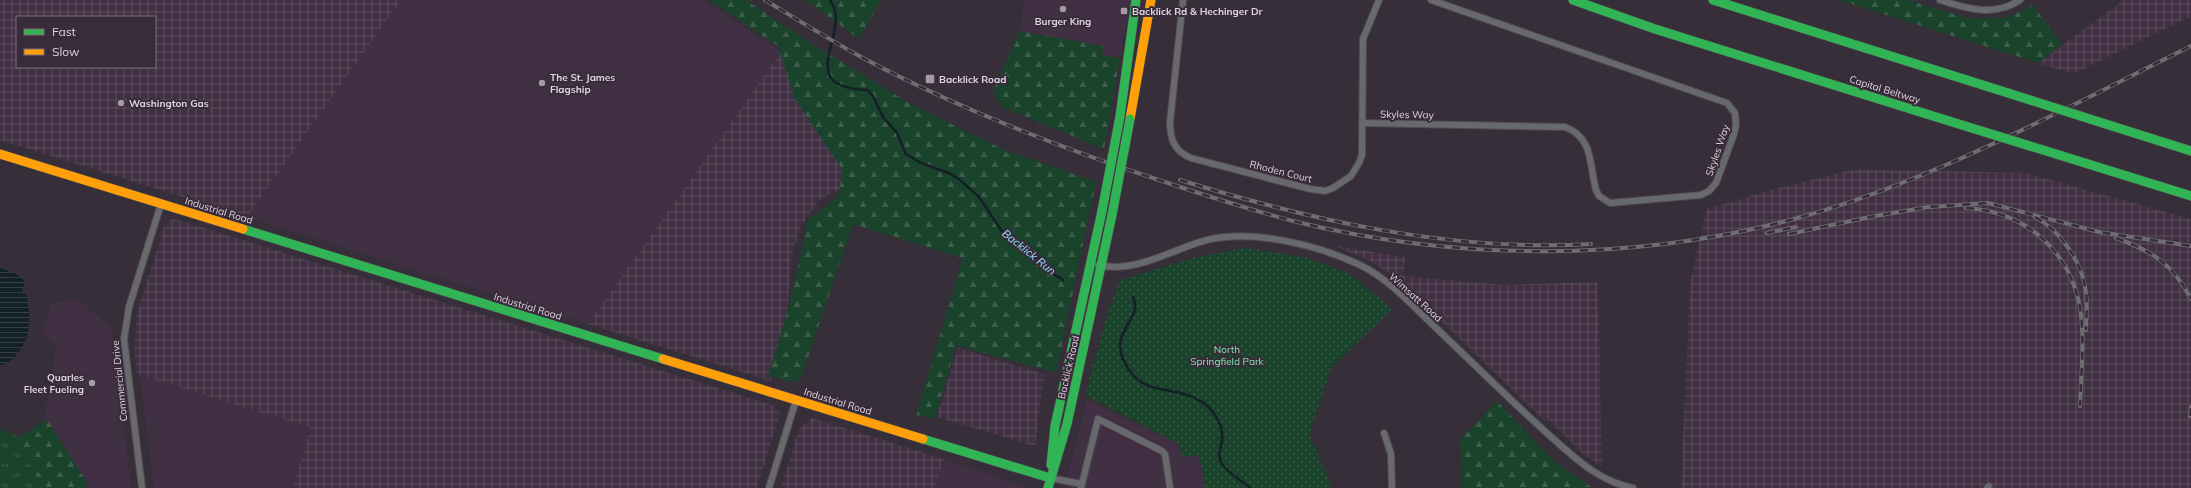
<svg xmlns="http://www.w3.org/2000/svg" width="2191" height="488" viewBox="0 0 2191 488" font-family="Mulish,sans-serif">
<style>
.built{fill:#413043}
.industrial{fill:url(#industrial-grid);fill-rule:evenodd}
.grass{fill:url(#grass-tufts)}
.forest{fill:url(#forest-firs)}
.park{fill:url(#park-dots)}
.water{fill:url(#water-rules)}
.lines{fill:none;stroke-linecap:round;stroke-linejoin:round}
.stream{stroke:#132026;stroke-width:2.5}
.street-casing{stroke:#504a52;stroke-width:8}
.fast-casing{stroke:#504a52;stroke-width:10}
.slow-casing{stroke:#504a52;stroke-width:10}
.street{stroke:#67696c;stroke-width:6}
.fast{stroke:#30b455;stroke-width:9}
.slow{stroke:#ff9f0a;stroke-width:9}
.rail-casing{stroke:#6e6e72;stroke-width:4}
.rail{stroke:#3a2b3b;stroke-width:2.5;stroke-dasharray:8;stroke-linecap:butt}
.fast-bridge-casing{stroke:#504a52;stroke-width:10;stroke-linecap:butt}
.fast-bridge{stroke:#30b455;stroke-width:9}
.poi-dot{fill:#a49ba5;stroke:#3a2b3b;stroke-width:1.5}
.labels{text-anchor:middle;stroke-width:4;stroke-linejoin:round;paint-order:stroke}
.poi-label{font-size:10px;font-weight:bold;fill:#dfd5e0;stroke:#3a2b3b;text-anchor:start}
.street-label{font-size:10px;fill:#dfd5e0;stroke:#3a2b3b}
.park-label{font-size:10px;fill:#7af0a8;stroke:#3a2b3b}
.water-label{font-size:11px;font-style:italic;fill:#8fe2fd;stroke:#3a2b3b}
</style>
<defs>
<pattern id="industrial-grid" width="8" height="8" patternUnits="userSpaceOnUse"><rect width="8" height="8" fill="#413043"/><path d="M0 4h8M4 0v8" fill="none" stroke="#5c4d5e"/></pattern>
<pattern id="grass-tufts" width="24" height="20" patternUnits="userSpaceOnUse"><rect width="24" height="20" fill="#1a432c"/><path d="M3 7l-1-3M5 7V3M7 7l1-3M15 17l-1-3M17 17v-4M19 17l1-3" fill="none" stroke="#3b5d4a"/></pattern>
<pattern id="forest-firs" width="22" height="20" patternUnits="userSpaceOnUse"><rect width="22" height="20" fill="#1a432c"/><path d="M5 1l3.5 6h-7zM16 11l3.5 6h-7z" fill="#3b5d4a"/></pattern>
<pattern id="park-dots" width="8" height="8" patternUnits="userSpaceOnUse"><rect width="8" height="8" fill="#1a432c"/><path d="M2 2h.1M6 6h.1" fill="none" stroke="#3b5d4a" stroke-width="1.8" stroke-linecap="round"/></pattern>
<pattern id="water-rules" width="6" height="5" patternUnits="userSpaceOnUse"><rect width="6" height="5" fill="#132026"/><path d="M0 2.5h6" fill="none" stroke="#354045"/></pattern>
</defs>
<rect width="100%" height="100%" fill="#362e38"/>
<g class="built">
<path d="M401 0H704L781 52 588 324 247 217Z"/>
<path d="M1025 0H1131L1120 58 1102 55 1103 47 1019 31Z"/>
<path d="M78 299 112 329 131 488H76L40 432 51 387 56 346 41 332 52 303Z"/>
<path d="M140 375 311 428 293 488H154Z"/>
<path d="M1087 400 1241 474 1239 488H1064Z"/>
<path d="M944 459 979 470 1028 488H934Z"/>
</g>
<g class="industrial">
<path d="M0 0H401L247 217 0 140ZM17 17H155V67H17Z"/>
<path d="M2124 0H2191V16L2073 74 2038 63Z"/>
<path d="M781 52 851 183 819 200 799 229 791 259 786 330 771 381 588 324Z"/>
<path d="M1855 169 2026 173 2191 219V488H1681L1690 283 1707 209 1771 190Z"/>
<path d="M175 219 772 405 780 413 757 488H293L311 428 137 374 134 350 137 314 164 227 168 221Z"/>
<path d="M1335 246 1405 257 1403 276 1504 285 1598 282 1602 467 1581 452 1545 417V421L1397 278 1369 260Z"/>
<path d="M958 348 1044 374 1035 446 937 417Z"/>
<path d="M812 418 944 459 934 488H781L799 429Z"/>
</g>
<path class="grass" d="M0 429 20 437 41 488H0Z"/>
<g class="forest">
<path d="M709 0H746L814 45 909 103 1005 150 1096 182 1056 373 956 345 935 419 916 415 963 258 853 224 801 378 795 382 768 376 792 296 808 220 839 196 842 169 795 99 778 46Z"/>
<path d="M805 0H881L859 39Z"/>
<path d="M1839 0H1908L1967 18H2005L2033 5 2062 44 2038 63Z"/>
<path d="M1019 31 1103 46 1102 55 1120 58 1104 149 1002 107 993 92Z"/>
<path d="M1497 401 1553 460 1592 488H1462L1460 440Z"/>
<path d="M47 419 85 479 88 488H41L20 437Z"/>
</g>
<path class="park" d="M1245 248 1304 257 1350 274 1392 309 1331 368 1309 434 1332 488H1205L1199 455 1182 457 1179 444 1085 395 1107 315 1120 280 1194 258Z"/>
<path class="water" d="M0 268 16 274 25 281 22 291 28 297C26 303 29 305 29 312 30 328 28 340 18 353 13 359 7 364 0 365Z"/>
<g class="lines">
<g class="stream">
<path d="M830 0C854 32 790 87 867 90L873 96 883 117 897 133 906 154 921 163 951 174 960 180 979 197 1001 230 1035 256 1046 269 1063 280"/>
<path d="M1133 297C1144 318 1110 331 1123 359 1142 401 1171 382 1202 402 1214 410 1224 425 1222 441 1221 448 1217 454 1221 462 1226 473 1242 480 1250 488"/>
</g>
<g class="street-casing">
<g id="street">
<path d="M1183 0 1170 122C1170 139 1174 151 1191 158L1310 189 1325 191 1333 188 1351 176 1359 163 1362 155 1363 39 1379 0"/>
<path d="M1940 0C1967 9 1995 17 2020 0"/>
<path d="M1363 123 1565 127C1594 138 1589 165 1596 190L1599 196 1610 203 1701 195 1709 191 1716 183 1734 134 1736 125 1735 113 1727 103 1431 0"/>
<path d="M1098 265C1136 274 1172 249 1207 240 1253 229 1318 245 1360 265 1389 279 1412 305 1435 327 1473 363 1510 400 1549 435 1575 458 1598 481 1633 488"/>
<path d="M1384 433 1391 454 1392 488"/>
<path d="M1050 478 1082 484"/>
<path d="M142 488 124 339 129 307 161 204"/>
<path d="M769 488 796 400"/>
<path d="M1081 488 1098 419 1162 451 1165 454 1170 488"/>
<path d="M1987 488 1989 486"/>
</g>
</g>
<g class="fast-casing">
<g id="fast">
<path d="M1573 0 1655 29 1949 121"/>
<path d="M1713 0 2008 93"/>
<path d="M1120 116 1136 0"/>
<path d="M2112 126 2191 151"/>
<path d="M2056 154 2191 196"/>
<path d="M243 229 663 359"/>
<path d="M923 439 1050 478"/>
<path d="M1051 465 1055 426 1102 211"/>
<path d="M1048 488 1067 424 1112 215"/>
</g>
</g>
<g class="slow-casing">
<g id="slow">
<path d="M1130 119 1151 0"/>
<path d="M0 154 243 229"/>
<path d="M663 359 923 439"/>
</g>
</g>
<use href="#street" class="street"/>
<use href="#fast" class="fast"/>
<use href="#slow" class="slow"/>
<g class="rail-casing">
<g id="rail">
<path d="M765 0C798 20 830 40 863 58 957 108 1058 147 1159 180 1204 195 1250 210 1297 222 1458 261 1634 262 1794 219 1934 181 2062 110 2191 46"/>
<path d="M1180 180C1313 221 1451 252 1591 244"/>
<path d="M1966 208C2024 211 2070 250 2080 308 2085 339 2081 374 2080 406"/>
<path d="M2035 217C2061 231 2083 263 2086 293 2088 305 2086 318 2086 330"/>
<path d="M1767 233 1796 227"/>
<path d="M1789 234 1875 216 1928 207 1988 203 2099 232 2191 246"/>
<path d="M2116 238C2152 251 2173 264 2191 299"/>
<path d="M2190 416 2191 407"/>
</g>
</g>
<use href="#rail" class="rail"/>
<g class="fast-bridge-casing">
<g id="fast-bridge">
<path d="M2008 93 2112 126"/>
<path d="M1949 121 2056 154"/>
<path d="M1102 211 1120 116"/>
<path d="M1112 215 1130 119"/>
</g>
</g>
<use href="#fast-bridge" class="fast-bridge"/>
</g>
<g class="poi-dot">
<circle cx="1063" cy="9" r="4"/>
<rect x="1120" y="7" width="8" height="8" rx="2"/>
<rect x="925" y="74" width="10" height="10" rx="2"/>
<circle cx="542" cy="83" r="4"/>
<circle cx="121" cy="103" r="4"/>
<circle cx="92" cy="383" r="4"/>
</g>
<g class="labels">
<g class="poi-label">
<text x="1132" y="15">Backlick Rd &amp; Hechinger Dr</text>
<text x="1063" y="25" text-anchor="middle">Burger King</text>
<text x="550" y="81">The St. James<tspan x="550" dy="12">Flagship</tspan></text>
<text x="939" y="83">Backlick Road</text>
<text x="129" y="107">Washington Gas</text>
<text x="84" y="381" text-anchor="end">Quarles<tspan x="84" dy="12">Fleet Fueling</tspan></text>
</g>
<g class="street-label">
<text transform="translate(1885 89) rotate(17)" y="4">Capital Beltway</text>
<text transform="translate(1407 114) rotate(1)" y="4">Skyles Way</text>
<text transform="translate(1717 150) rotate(-71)" y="4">Skyles Way</text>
<text transform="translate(1281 171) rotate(14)" y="4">Rhoden Court</text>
<text transform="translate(219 210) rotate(17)" y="4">Industrial Road</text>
<text transform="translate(1416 297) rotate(42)" y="4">Wimsatt Road</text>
<text transform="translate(528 306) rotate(17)" y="4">Industrial Road</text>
<text transform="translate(1068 367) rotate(-77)" y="4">Backlick Road</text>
<text transform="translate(119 381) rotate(-96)" y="4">Commercial Drive</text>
<text transform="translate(838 401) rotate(17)" y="4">Industrial Road</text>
</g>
<g class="park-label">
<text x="1227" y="353">North<tspan x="1227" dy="12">Springfield Park</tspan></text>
</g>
<g class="water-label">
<text transform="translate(1029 252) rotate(39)" y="4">Backlick Run</text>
</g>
</g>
<rect x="16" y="16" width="140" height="52" fill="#3a2b3b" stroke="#7c6f7d"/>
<rect x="24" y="29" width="20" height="6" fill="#30b455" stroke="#7c6f7d"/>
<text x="52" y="36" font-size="12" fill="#dfd5e0">Fast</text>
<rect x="24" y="49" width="20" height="6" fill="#ff9f0a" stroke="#7c6f7d"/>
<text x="52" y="56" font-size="12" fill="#dfd5e0">Slow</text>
</svg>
